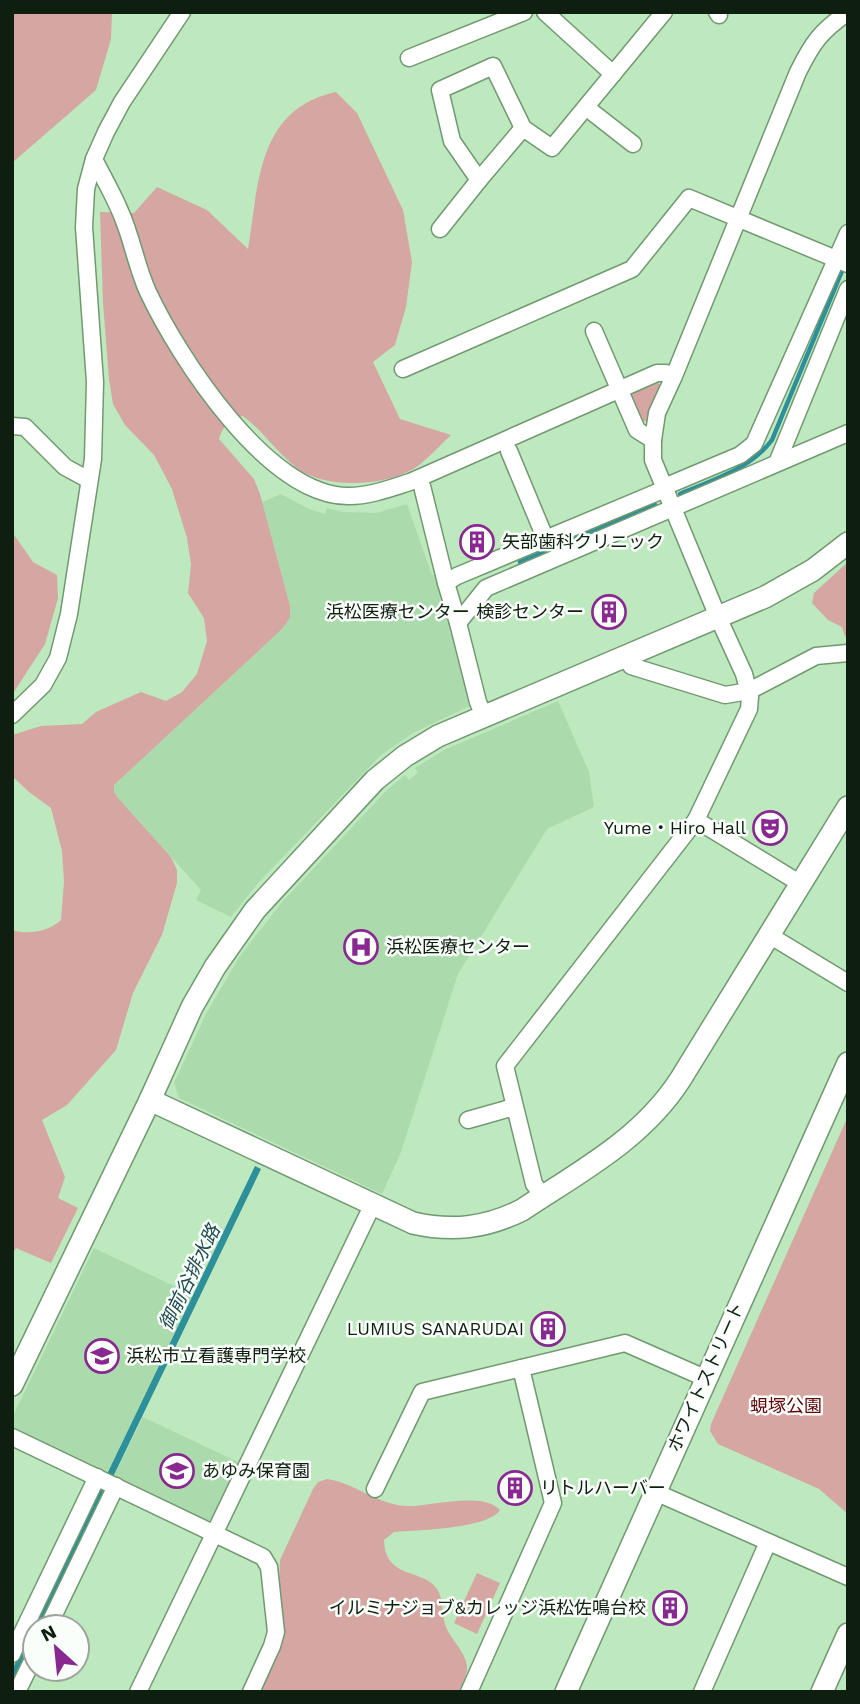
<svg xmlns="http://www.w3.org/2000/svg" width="860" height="1704" viewBox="0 0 860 1704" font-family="'Work Sans','Noto Sans JP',sans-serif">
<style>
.built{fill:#abdbac}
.green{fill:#d5a6a2}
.water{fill:#2c8f9a}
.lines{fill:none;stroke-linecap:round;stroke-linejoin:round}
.stream{stroke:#2c8f9a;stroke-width:4.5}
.street-casing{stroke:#719971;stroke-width:19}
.secondary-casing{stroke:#719971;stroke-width:24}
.street{stroke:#fff;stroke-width:16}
.secondary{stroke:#fff;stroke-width:21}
.labels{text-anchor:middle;stroke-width:5;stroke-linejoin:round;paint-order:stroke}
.poi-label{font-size:18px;fill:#0e1e0f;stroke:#fafefa;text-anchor:start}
.street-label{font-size:18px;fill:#0e1e0f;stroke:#fafefa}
.park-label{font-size:18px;fill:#5e040b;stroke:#fafefa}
.water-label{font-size:19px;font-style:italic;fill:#204b4f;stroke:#fafefa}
</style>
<rect width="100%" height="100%" fill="#bee9be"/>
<g class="built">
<path d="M281 494 309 509 325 514 327 508 343 512 376 513 407 504 432 575H435L470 706 413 733 380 756 259 882 231 917 196 900 201 890 118 798 114 792V785L282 629 290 618V606L262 502Z"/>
<path d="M558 701 589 772 594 807 547 829 458 974 401 1152 382 1194 179 1098 174 1083 206 1014 240 956 282 902 386 791 405 775 409 780 418 773 415 768 444 750Z"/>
<path d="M94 1248 193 1295 106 1475 12 1431V1418Z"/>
<path d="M143 1417 240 1463 213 1519 205 1522 113 1478Z"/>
</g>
<g class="green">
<path d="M12 12H112L111 39 96 90 12 163Z"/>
<path d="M336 92 357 113 403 210 412 262 406 307 395 345 373 362 400 419 451 435C439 446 428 459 415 468 386 486 326 490 297 468 277 453 263 431 243 416 230 419 222 427 219 439L254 479 260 494 290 606V618L282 629 114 785V792L118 798 171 857 177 870V883L162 935 133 993 116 1050 67 1105 42 1120 65 1177 58 1198 78 1208 51 1263 16 1248 12 1255V930C29 935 48 932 61 920L64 881 62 851 51 808 29 792 12 776V735L41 726 82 724 96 712 141 692 166 701 182 692 197 674 207 641 204 618 188 593 191 565 187 538 172 489 154 455 125 425 113 404 109 379 103 303 100 212 134 213 157 187 207 210 248 249C259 184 257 109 336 92Z"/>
<path d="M657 382 662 387 650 421H642L630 394Z"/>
<path d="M12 532 33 562 57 575 58 598 45 644 12 695Z"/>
<path d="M848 562V638L845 636 842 627 828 620 812 603 814 593Z"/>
<path d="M848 1116V1514L819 1489 718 1444 710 1431 711 1424Z"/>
<path d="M327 1479C356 1483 378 1506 409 1506 432 1506 483 1491 500 1510 488 1529 417 1530 394 1532L384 1540C385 1580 423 1568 437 1589 444 1599 441 1615 446 1627 451 1640 465 1651 467 1666 468 1675 462 1684 459 1692H260L280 1650 284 1633 279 1583 280 1560 313 1489 318 1482Z"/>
<path d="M477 1573 500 1583 477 1634 454 1623Z"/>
</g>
<g class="water">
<path d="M255 1166 261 1169 113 1477 107 1474Z"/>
<path d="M99 1489 106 1492 41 1627H35V1639L12 1686V1670Z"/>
</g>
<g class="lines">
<g class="stream">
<path d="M680 494C713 480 750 469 772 440L842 271"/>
<path d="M520 562 655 505"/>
</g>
<g class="street-casing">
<g id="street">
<path d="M545 12 613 74"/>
<path d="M717 12 719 15"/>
<path d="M409 58 524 12"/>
<path d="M587 108 633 144"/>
<path d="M94 159C103 177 113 194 120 211 132 237 136 266 148 292 178 356 268 497 349 496 370 496 391 488 410 482L657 373H666L674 376 798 72C813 42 820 32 848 12"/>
<path d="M479 180 523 128"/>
<path d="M440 229 479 180 452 141 440 90 493 66 523 128 552 148 664 12"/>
<path d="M403 369 632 269 689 198 848 264"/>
<path d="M12 426 25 427 65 467 89 480"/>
<path d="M653 440 657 413 674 376"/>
<path d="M509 451 546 540"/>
<path d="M777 463 848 289"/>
<path d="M422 486 446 583"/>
<path d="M664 487 740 455 754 444 848 233"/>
<path d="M458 623 446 583 457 576 665 489"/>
<path d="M626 656 631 666 725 695 749 691 816 656 848 653"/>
<path d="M12 715 43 685 58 658 69 614 93 459 95 382 84 227 86 189 94 159 106 132 122 102 182 12"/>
<path d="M484 716 478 702 458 623 486 588 848 433"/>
<path d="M696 820 801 884"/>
<path d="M769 935 848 983"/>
<path d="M468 1120 514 1107"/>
<path d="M543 1196 534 1184 505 1066 696 820 749 709 750 697 744 674 718 617 653 460V440L637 430 594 331"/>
<path d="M12 1437 263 1557 269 1567 276 1632 272 1646 251 1692"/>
<path d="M375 1489 422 1392 625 1343 705 1378"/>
<path d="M655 1492 848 1577"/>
<path d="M48 1627 116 1486"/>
<path d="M12 1654 97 1477"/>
<path d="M17 1692 35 1655"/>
<path d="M138 1692 372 1206"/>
<path d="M469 1692 553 1503 521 1368"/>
<path d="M702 1692 768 1542"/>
</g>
</g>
<g class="secondary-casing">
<g id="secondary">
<path d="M150 1100 413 1223C452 1232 486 1228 522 1210 579 1172 641 1140 680 1080L848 807"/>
<path d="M12 1385 150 1100 192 1007 215 967 255 910 375 780 405 756 438 736 765 597 813 570 848 543"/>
<path d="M566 1692 848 1063"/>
<path d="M822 1692 848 1634"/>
</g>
</g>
<use href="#street" class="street"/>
<use href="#secondary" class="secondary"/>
</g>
<defs>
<g id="building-ring" transform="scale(1.75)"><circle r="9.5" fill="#fafefa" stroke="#892890" stroke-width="1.5"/><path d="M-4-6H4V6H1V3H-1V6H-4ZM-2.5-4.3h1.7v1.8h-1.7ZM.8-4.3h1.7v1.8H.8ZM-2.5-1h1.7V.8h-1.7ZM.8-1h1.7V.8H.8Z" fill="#892890"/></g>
<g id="theatre-ring" transform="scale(1.75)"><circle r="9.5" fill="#fafefa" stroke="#892890" stroke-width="1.5"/><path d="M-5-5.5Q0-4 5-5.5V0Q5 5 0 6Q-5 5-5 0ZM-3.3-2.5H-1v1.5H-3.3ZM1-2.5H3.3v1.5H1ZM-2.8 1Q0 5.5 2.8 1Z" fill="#892890"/></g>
<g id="hospital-ring" transform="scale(1.75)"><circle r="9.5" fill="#fafefa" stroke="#892890" stroke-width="1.5"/><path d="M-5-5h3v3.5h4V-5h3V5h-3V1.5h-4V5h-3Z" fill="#892890"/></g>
<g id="university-ring" transform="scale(1.75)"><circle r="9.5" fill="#fafefa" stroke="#892890" stroke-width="1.5"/><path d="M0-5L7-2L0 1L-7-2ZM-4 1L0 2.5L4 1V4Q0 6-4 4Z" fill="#892890"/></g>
<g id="school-ring" transform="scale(1.75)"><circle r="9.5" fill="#fafefa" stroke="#892890" stroke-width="1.5"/><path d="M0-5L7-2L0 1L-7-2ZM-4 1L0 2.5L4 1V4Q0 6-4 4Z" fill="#892890"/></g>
</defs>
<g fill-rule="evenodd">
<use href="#building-ring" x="477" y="542"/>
<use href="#building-ring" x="609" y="612"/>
<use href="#theatre-ring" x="770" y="828"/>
<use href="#hospital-ring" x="361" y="947"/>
<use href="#building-ring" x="548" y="1329"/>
<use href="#university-ring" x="102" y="1356"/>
<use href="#school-ring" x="177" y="1471"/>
<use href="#building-ring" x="515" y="1488"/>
<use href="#building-ring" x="670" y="1608"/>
</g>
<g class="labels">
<g class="poi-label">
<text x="502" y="548">矢部歯科クリニック</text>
<text x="584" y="618" text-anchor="end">浜松医療センター 検診センター</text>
<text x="746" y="834" text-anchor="end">Yume・Hiro Hall</text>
<text x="386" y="953">浜松医療センター</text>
<text x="524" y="1335" text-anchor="end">LUMIUS SANARUDAI</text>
<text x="126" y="1362">浜松市立看護専門学校</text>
<text x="202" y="1477">あゆみ保育園</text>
<text x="540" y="1494">リトルハーバー</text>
<text x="646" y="1614" text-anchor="end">イルミナジョブ&amp;カレッジ浜松佐鳴台校</text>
</g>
<g class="street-label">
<text transform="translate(706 1377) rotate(-66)" y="6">ホワイトストリート</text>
</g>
<g class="park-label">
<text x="786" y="1412">蜆塚公園</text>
</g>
<g class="water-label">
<text transform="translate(189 1277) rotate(-64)" y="7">御前谷排水路</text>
</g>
</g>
<rect width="860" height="1704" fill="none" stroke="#0e1e0f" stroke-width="28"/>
<g transform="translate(56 1648) rotate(333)"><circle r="33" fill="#fafefa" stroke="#9ca49c" stroke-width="2"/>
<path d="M0-5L12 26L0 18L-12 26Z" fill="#892890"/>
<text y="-10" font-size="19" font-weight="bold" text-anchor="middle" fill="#0e1e0f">N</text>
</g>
</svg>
